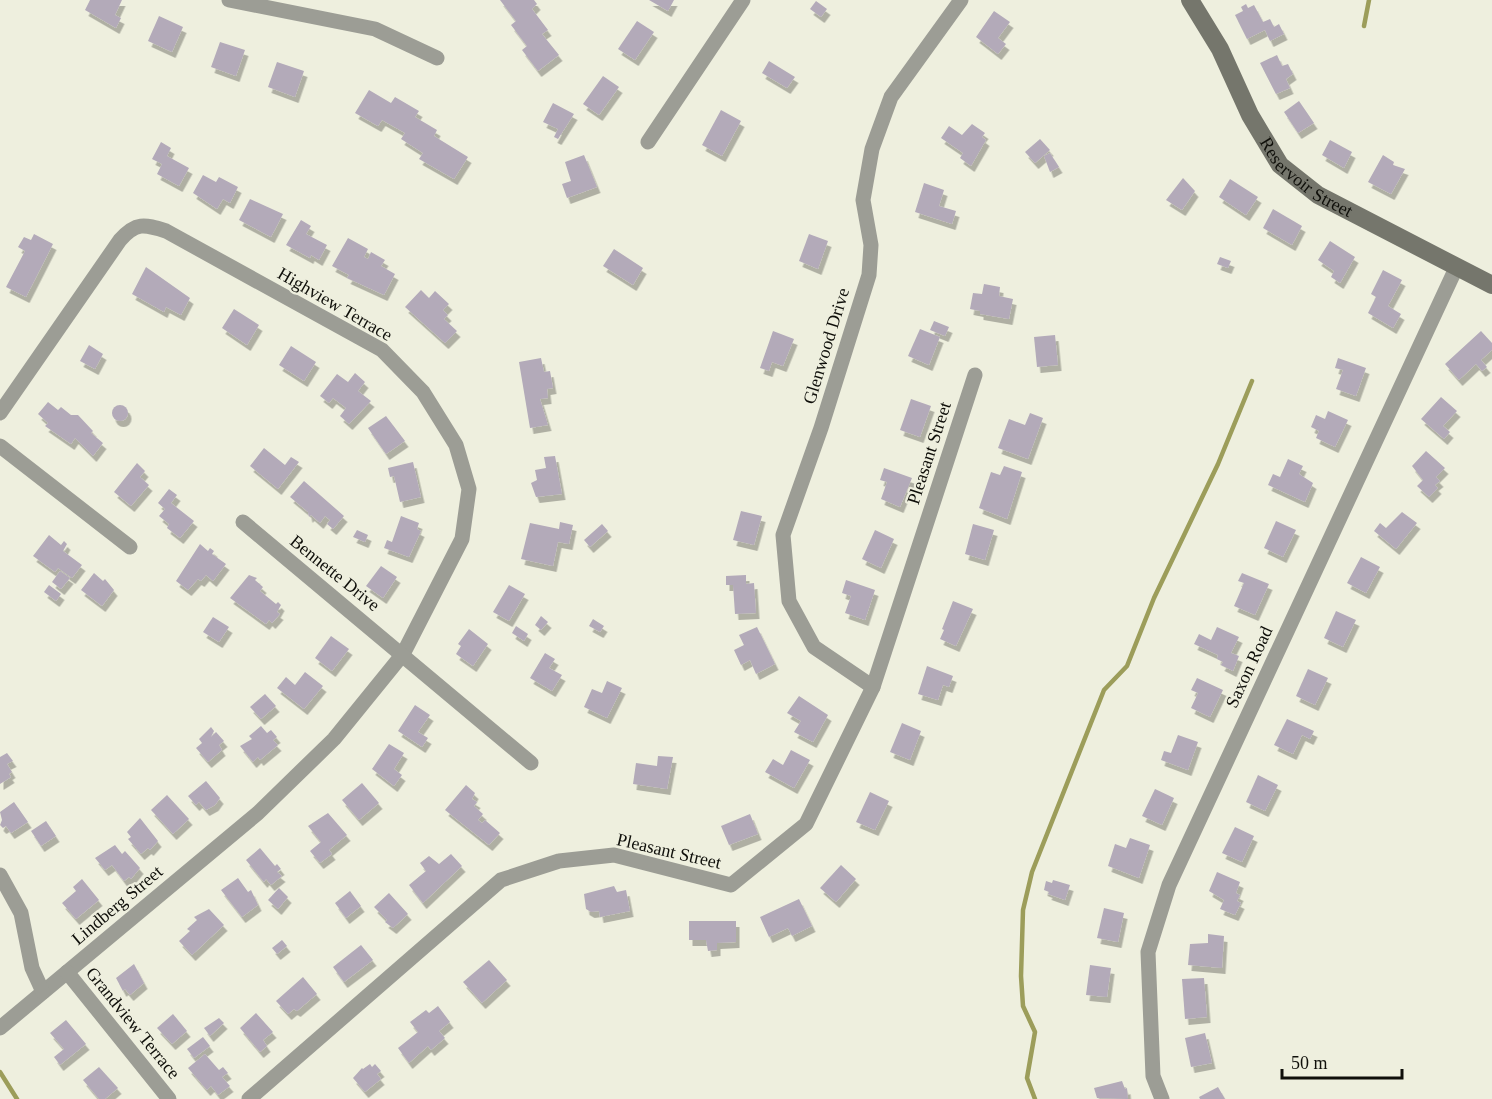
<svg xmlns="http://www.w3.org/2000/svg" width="1492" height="1099" viewBox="0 0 1492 1099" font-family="Georgia,serif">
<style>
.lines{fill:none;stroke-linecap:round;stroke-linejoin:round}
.stream{stroke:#9c9d5a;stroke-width:4.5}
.building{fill:#b3aab9;filter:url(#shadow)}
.street{stroke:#9c9d95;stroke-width:15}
.secondary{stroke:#75766c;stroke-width:18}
.labels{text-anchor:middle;stroke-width:4.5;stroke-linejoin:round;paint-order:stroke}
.street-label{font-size:18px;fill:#0f0f0a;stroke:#eeefde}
</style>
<defs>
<filter id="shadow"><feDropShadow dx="3.5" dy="6" stdDeviation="0" flood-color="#0004"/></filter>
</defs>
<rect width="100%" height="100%" fill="#eeefde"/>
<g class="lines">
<g class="stream">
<path d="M1364 26 1369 0"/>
<path d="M0 1072 17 1099"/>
<path d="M1035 1099 1027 1078 1035 1032 1023 1006 1021 976 1023 910 1032 872 1104 690 1127 666 1154 598 1218 464 1252 381"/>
</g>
</g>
<g class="building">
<path d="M90 0H122L115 15 121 18 116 28 85 10Z"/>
<path d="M500 0H534L537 4 532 9 548 30 542 34 559 55 538 71 522 50 527 46 511 25 516 21Z"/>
<path d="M649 0H674L668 11Z"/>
<path d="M816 1 827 9 821 17 810 9Z"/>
<path d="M1246 4 1248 8 1254 5 1263 22 1270 19 1274 27 1279 24 1284 34 1270 41 1265 30 1247 39 1235 15 1243 11 1241 7Z"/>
<path d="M994 11 1010 22 998 38 1006 44 998 54 976 37Z"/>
<path d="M159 16 183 27 172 52 148 41Z"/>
<path d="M637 21 654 32 635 60 618 49Z"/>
<path d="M220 42 245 50 236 76 211 67Z"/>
<path d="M1277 55 1282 66 1288 64 1293 74 1286 79 1290 88 1276 94 1260 63Z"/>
<path d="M769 61 795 77 787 88 762 73Z"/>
<path d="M277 62 304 71 295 97 268 87Z"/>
<path d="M603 76 619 87 599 115 583 104Z"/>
<path d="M369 90 391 103 395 97 419 111 415 117 437 130 434 136 468 157 454 179 419 159 423 153 401 139 405 133 382 120 378 126 355 113Z"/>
<path d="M1299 101 1314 123 1298 133 1284 112Z"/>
<path d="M553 103 574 114 558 139 554 137 558 129 543 122Z"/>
<path d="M721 110 741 121 722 156 702 145Z"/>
<path d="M972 124 985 133 982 137 986 140 971 166 960 158 963 153 941 138 949 126 962 135Z"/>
<path d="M1040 139 1050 150 1035 163 1025 152Z"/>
<path d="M1330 140 1352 152 1344 168 1322 155Z"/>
<path d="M161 142 171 148 167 156 189 168 179 186 157 174 162 164 152 159Z"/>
<path d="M1050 153 1059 167 1050 172 1044 156Z"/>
<path d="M584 155 597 187 567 198 562 184 571 181 565 162Z"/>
<path d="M1383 155 1394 162 1393 165 1405 169 1391 194 1368 182Z"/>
<path d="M203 175 216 182 219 177 238 187 230 203 223 199 217 209 193 193Z"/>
<path d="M1183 178 1195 191 1182 210 1166 200Z"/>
<path d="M1230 179 1258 197 1246 215 1219 197Z"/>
<path d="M924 183 944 190 939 206 956 211 952 224 915 212Z"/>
<path d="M250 199 283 214 271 237 239 220Z"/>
<path d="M1273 209 1302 226 1292 245 1263 228Z"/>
<path d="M301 220 311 226 306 234 327 245 319 260 311 255 310 258 286 245Z"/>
<path d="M34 234 53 244 26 297 6 287 25 251 18 247 24 237 31 240Z"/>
<path d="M809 234 828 241 818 269 799 261Z"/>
<path d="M348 238 368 249 364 257 368 259 371 252 385 260 381 266 395 274 384 295 347 278 349 275 332 266Z"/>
<path d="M1330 241 1355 257 1340 283 1331 277 1334 271 1318 260Z"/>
<path d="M614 249 643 268 633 285 603 266Z"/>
<path d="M1220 257 1231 261 1228 268 1217 264Z"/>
<path d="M146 267 190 298 181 315 166 307 164 312 132 294Z"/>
<path d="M1383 270 1402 280 1388 306 1401 314 1393 328 1368 313 1376 297 1371 294Z"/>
<path d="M984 284 1000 287 999 296 1013 299 1009 319 980 314V311L970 309 973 293 982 294Z"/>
<path d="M421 290 429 298 435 291 449 304 443 310 448 315 444 319 457 331 445 343 405 307Z"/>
<path d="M234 309 259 325 247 345 222 328Z"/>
<path d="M934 321 949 327 945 336 930 330Z"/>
<path d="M920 329 940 337 929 365 908 356Z"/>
<path d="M773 331 794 339 783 366 772 362 769 371 760 368Z"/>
<path d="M1481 331 1492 343V350L1481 360 1487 367 1482 371 1476 364 1459 380 1445 364Z"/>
<path d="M1055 335 1058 365 1037 367 1034 337Z"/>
<path d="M89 345 103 354 95 369 80 361Z"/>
<path d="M291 346 316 362 304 381 279 365Z"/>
<path d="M541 358 544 372 550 371 553 388 547 389 548 398 540 399 548 425 530 428 519 362Z"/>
<path d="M1338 358 1366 368 1356 396 1336 389 1343 370 1335 368Z"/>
<path d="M355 373 365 382 358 391 371 401 349 424 340 416 346 408 333 398 329 403 320 396 337 374 348 382Z"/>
<path d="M1441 397 1457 411 1443 426 1450 432 1444 439 1421 419Z"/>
<path d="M911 399 931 406 920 437 900 430Z"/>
<path d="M48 402 58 410 61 407 71 415H78L93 431 91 433 103 443 93 456 75 438 71 444 45 426 48 423 38 414Z"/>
<circle cx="120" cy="413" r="8"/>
<path d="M1328 411 1348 420 1335 447 1316 438 1319 431 1311 427 1316 415 1325 419Z"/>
<path d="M1030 413 1043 418 1028 459 998 448 1009 419 1025 425Z"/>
<path d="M386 416 405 441 386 454 368 428Z"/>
<path d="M264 448 285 465 291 457 299 462 278 489 250 466Z"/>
<path d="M1426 451 1445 468 1436 477 1440 481 1435 485 1438 488 1429 497 1417 486 1423 480 1412 466Z"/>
<path d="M555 456 562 494 536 497 531 483 537 480 535 470 546 468 544 457Z"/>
<path d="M1288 459 1303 466 1299 474 1313 483 1305 502 1268 485 1273 474 1280 477Z"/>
<path d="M413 462 421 497 400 502 394 476 390 477 388 468Z"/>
<path d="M137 463 145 471 140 477 149 485 131 506 114 492Z"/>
<path d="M1004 466 1022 472 1007 519 979 508 991 472 1000 475Z"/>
<path d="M884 468 912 478 900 507 881 499 887 482 880 480Z"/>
<path d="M304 481 344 516 333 529 327 524 330 520 325 516 320 523 311 515 309 517 308 512 290 497Z"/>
<path d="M169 489 177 495 171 503 194 521 180 538 167 528 169 524 159 516 165 509 158 503Z"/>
<path d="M741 511 762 516 754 545 733 540Z"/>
<path d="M1402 512 1417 523 1396 549 1374 531 1380 523 1386 528Z"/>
<path d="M401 516 419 523 417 529 421 531 409 557 384 548 387 540 392 542Z"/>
<path d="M1276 521 1296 530 1283 557 1264 548Z"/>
<path d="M560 522 573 525 569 544 558 542 553 566 521 559 530 523 559 529Z"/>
<path d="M602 524 608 531 590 547 584 540Z"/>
<path d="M973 524 994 530 985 560 965 554Z"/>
<path d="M357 530 368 535 365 542 353 537Z"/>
<path d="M875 530 894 539 881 568 862 559Z"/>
<path d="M49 535 61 545 64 541 67 544 63 551 82 565 72 578 58 568 55 572 33 556Z"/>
<path d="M200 544 208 551 210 548 214 551 212 554 226 564 213 581 206 575 201 581 198 579 188 590 176 581Z"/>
<path d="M1361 557 1380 567 1366 593 1347 583Z"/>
<path d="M381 566 397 577 383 598 366 586Z"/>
<path d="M60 571 70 578 61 589 52 582Z"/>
<path d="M94 573 103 581 105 579 114 590 102 606 81 590Z"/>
<path d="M1242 573 1269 584 1255 615 1234 606 1244 583 1238 581Z"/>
<path d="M249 575 257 578 255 580 263 587 260 591 276 604 278 602 281 605 277 612 280 614 272 623 269 620 266 624 230 598Z"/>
<path d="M746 575V584L754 583 756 613 735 614 733 585H726V576Z"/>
<path d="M846 580 875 590 865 620 845 613 851 596 842 593Z"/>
<path d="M49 585 61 594 56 601 44 592Z"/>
<path d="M509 585 525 594 509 621 493 612Z"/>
<path d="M953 601 973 609 956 646 940 639 944 630 942 629Z"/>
<path d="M1336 611 1356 620 1343 647 1324 638Z"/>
<path d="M541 616 548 622 541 630 535 625Z"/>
<path d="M213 617 229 627 219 642 203 632Z"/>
<path d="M593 619 604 626 600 632 589 626Z"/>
<path d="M516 626 528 634 524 641 512 633Z"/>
<path d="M757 627 775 664 756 674 750 660 741 665 734 650 744 645 739 635Z"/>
<path d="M1217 627 1239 637 1231 653 1239 656 1233 671 1221 665 1223 662 1217 659 1218 655 1194 644 1199 634 1211 640Z"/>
<path d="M469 629 488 644 473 666 456 654 461 646 458 644Z"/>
<path d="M331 636 349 649 332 671 315 658Z"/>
<path d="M545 653 555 659 549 668 562 675 552 691 530 678Z"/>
<path d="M927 666 953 676 949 687 943 685 938 700 918 694Z"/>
<path d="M1308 669 1328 678 1315 705 1296 696Z"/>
<path d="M305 672 323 686 304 709 277 688 286 677 295 685Z"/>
<path d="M1197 678 1223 690 1210 717 1191 708 1198 693 1191 690Z"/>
<path d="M607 681 622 688 607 718 584 707 592 689 602 693Z"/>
<path d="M265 694 276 706 261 719 250 707Z"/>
<path d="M799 696 828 715 813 742 794 732 801 721 787 713Z"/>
<path d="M415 705 430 715 418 732 428 738 422 747 398 731Z"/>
<path d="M1287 719 1314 731 1310 739 1302 735 1293 754 1274 745Z"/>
<path d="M902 723 921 731 910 760 890 752Z"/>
<path d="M261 726 267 733 271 730 277 737 273 740 278 745 260 760 258 757 253 762 240 746 252 739 249 736Z"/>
<path d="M211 727 214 731 211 737 216 732 224 741 219 745 222 750 208 762 196 748 202 743 199 739Z"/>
<path d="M1178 735 1198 742 1188 770 1161 760 1164 751 1171 753Z"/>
<path d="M389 744 404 753 394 769 402 775 394 786 372 769Z"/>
<path d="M791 750 810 760 794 788 765 772 773 759 783 765Z"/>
<path d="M7 753 13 761 7 764 12 772 9 774 11 777 0 784V757Z"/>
<path d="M658 756 673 757 667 789 633 784 636 763 657 766Z"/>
<path d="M1258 775 1278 785 1265 811 1246 802Z"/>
<path d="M206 781 220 798 215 805 206 810 199 802 196 805 188 796Z"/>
<path d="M362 783 379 803 359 820 342 800Z"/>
<path d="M466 785 475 793 472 799 477 802 474 806 483 814 478 820 482 823 485 820 500 833 489 845 445 810Z"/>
<path d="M1155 789 1174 798 1162 825 1142 816Z"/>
<path d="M870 792 889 801 875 830 856 822Z"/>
<path d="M167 795 189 819 173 834 151 810Z"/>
<path d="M14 802 28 822 11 833 6 826 3 828 0 825 2 820 0 812Z"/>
<path d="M328 813 347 835 329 850 332 854 320 863 310 851 321 842 308 826Z"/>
<path d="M750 814 758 834 729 845 721 826Z"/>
<path d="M140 818 158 841 150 850 148 848 141 854 128 839 131 837 127 832Z"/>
<path d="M46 821 56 836 41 846 31 831Z"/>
<path d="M1235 827 1254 836 1242 862 1222 853Z"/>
<path d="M1130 838 1150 845 1139 878 1108 866 1115 844 1126 848Z"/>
<path d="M115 845 122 854 125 851 140 868 131 879 129 877 124 881 112 865 105 870 95 858Z"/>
<path d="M260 848 275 866 277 864 281 869 277 872 282 876 271 885 266 879 264 882 246 860Z"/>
<path d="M451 854 462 866 423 903 409 885 426 871 420 863 429 856 439 864Z"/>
<path d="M841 865 856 879 836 902 820 888Z"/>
<path d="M1217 872 1240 882 1236 893 1240 895 1237 901 1241 903 1235 915 1220 909 1224 900 1209 891Z"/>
<path d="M238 878 248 892 251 890 258 905 242 917 221 890Z"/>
<path d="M82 879 99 900 76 919 62 903 76 891 73 887Z"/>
<path d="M1053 880 1070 885 1065 900 1048 894 1049 892 1044 890 1046 881 1052 883Z"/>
<path d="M614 886 617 892 626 890 630 911 600 917 599 911 591 912 586 909 584 894Z"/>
<path d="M279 888 288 897 278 909 268 900Z"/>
<path d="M350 891 361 906 346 918 335 903Z"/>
<path d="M389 893 408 914 393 928 385 922 387 920 374 907Z"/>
<path d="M799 899 812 926 792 936 788 928 769 937 760 917Z"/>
<path d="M1104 908 1124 913 1118 942 1097 938Z"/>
<path d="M209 909 224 925 192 955 179 941 190 931 187 929 197 920 194 917Z"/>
<path d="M689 921H736V942L717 943V950L708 951 706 940H689Z"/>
<path d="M1208 934 1224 936 1222 968 1188 965 1190 944 1208 943Z"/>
<path d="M282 940 287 946 277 954 272 948Z"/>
<path d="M361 945 373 960 344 982 333 967Z"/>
<path d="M489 960 507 980 482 1003 463 982Z"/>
<path d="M134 964 144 983 130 995 125 989 123 991 116 978Z"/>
<path d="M1090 965 1111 968 1107 997 1086 995Z"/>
<path d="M303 977 317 994 297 1011 294 1009 288 1014 276 1001Z"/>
<path d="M1204 978 1207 1017 1185 1019 1182 979Z"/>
<path d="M438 1006 450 1022 439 1031 445 1038 431 1050 428 1046 409 1063 398 1048 418 1032 410 1022 426 1010 429 1013Z"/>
<path d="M256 1013 273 1032 263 1040 267 1046 260 1052 240 1028Z"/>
<path d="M173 1014 187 1031 172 1044 157 1028Z"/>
<path d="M219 1018 224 1023 210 1036 204 1028Z"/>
<path d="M66 1020 86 1044 60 1065 54 1057 64 1049 50 1033Z"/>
<path d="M1205 1033 1212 1063 1191 1067 1185 1038Z"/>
<path d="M203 1037 210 1046 194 1058 187 1049Z"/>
<path d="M205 1054 219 1070 223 1067 228 1073 222 1077 230 1086 218 1095 211 1086 207 1090 188 1068Z"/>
<path d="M370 1064 372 1067 375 1064 381 1071 377 1074 381 1079 365 1092 353 1078 362 1068 363 1069Z"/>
<path d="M99 1067 118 1088 105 1099H99L83 1080Z"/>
<path d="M1122 1081 1125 1089 1127 1088 1128 1099 1097 1098 1094 1088Z"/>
<path d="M1218 1087 1225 1099H1200L1199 1097Z"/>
</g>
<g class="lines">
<g class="street">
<path d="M229 0 375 29 437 58"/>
<path d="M648 142 743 0"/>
<path d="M0 413 120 240C136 222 144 224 166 231L382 350 423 392 456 445 469 489 462 539 403 654 334 739 258 813 0 1028"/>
<path d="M0 446 130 547"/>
<path d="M243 522 531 763"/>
<path d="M873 687 814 647 789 601 783 535 821 428 869 275 871 245 863 200 872 149 891 97 961 0"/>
<path d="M0 875 21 913 32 968 43 992"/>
<path d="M67 972 169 1099"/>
<path d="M249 1099 501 880 559 861 614 855 731 885 806 824 873 687 975 375"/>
<path d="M1162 1099 1153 1076 1148 952 1169 885 1457 266"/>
</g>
<path class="secondary" id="s1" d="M1190 0 1220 49 1250 115 1280 165 1318 195 1492 285"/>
</g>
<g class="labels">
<g class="street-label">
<text dy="6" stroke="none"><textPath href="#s1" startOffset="216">Reservoir Street</textPath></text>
<text transform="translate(335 304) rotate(30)" y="6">Highview Terrace</text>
<text transform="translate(826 346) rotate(-73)" y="6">Glenwood Drive</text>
<text transform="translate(929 453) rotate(-72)" y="6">Pleasant Street</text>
<text transform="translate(335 573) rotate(39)" y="6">Bennette Drive</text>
<text transform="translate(1249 667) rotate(-65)" y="6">Saxon Road</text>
<text transform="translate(669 851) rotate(13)" y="6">Pleasant Street</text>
<text transform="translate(117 905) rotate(-40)" y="6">Lindberg Street</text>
<text transform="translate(133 1023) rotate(51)" y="6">Grandview Terrace</text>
</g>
</g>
<path d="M1282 1069v9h120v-9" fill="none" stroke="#0f0f0a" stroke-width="3"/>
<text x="1291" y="1069" font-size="18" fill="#0f0f0a" stroke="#eeefde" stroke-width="4.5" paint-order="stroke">50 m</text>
</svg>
